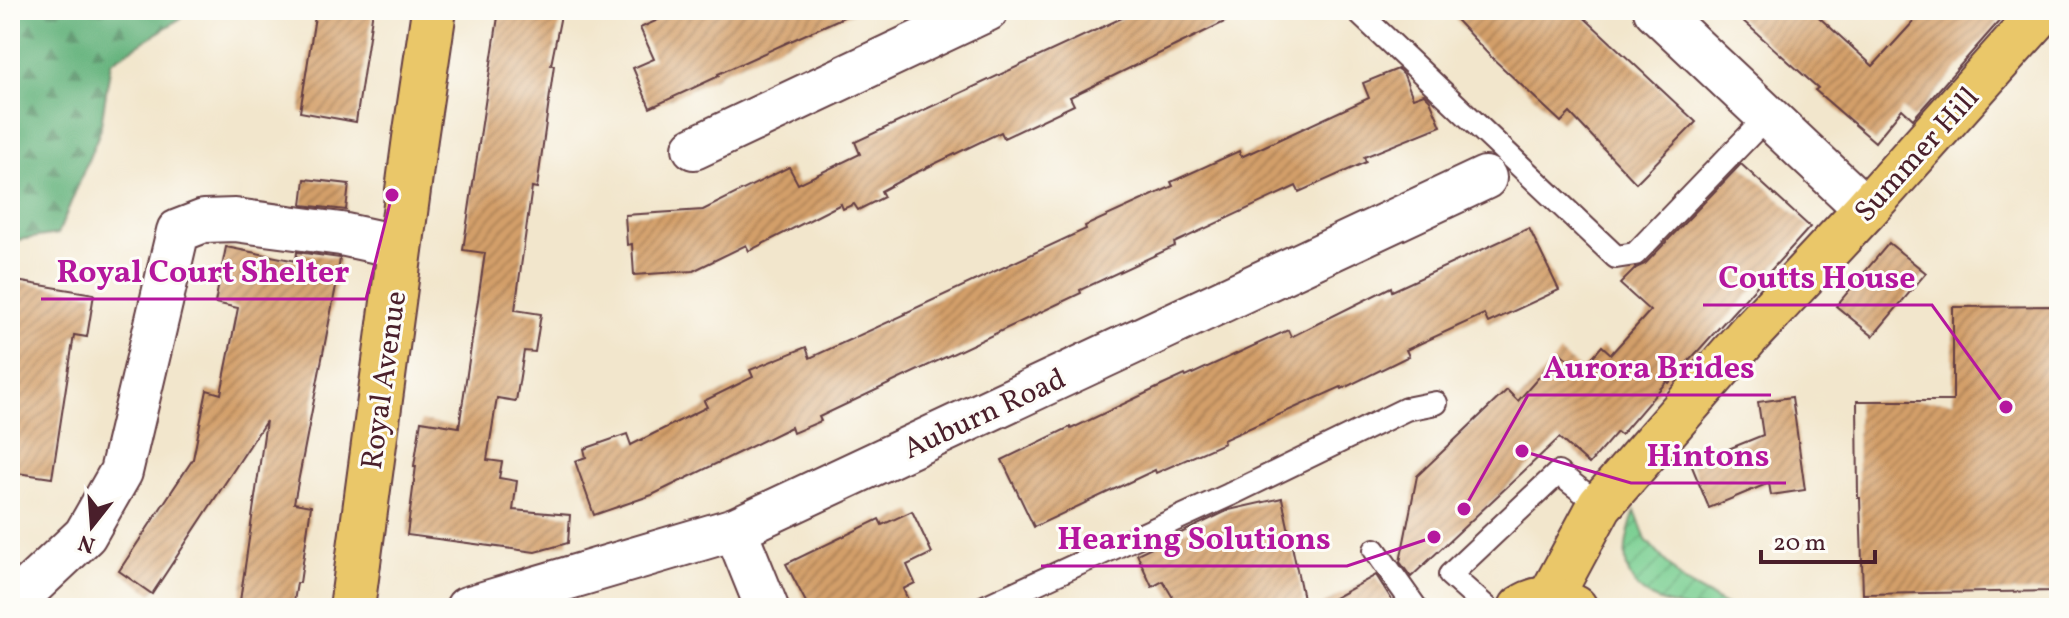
<svg xmlns="http://www.w3.org/2000/svg" width="2069" height="618" viewBox="0 0 2069 618" font-family="Vollkorn,serif">
<style>
.forest{fill:url(#forest-firs);stroke:#566854;stroke-width:2}
.garden{fill:url(#garden-furrows);stroke:#62775e;stroke-width:2}
.building{fill:url(#building-hatch)}
.lines{fill:none;stroke-linecap:round;stroke-linejoin:round}
.service-casing{stroke:#633d43;stroke-width:26}
.minor-casing{stroke:#633d43;stroke-width:46}
.primary-casing{stroke:#633d43;stroke-width:48}
.trunk-casing{stroke:#633d43;stroke-width:48}
.service{stroke:#fff;stroke-width:22}
.minor{stroke:#fff;stroke-width:42}
.primary{stroke:#eac769;stroke-width:44}
.trunk{stroke:#eac769;stroke-width:44}
.labels{text-anchor:middle;stroke-width:6;stroke-linejoin:round;paint-order:stroke}
.street-label{font-size:30px;fill:#4a1f2b;stroke:#fdfcf7}
.leader{fill:none;stroke:#b5179e;stroke-width:3}
.callout-dot{fill:#b5179e;stroke:#fdfcf7;stroke-width:3}
.callout-label{font-size:32px;text-anchor:middle;font-weight:bold;fill:#b5179e;stroke:#fdfcf7;stroke-width:6;stroke-linejoin:round;paint-order:stroke}
</style>
<defs>
<pattern id="forest-firs" width="22" height="20" patternUnits="userSpaceOnUse" patternTransform="scale(2)"><rect width="22" height="20" fill="#63b27c"/><path d="M5 1l3.5 6h-7zM16 11l3.5 6h-7z" fill="#549066"/></pattern>
<pattern id="garden-furrows" width="10" height="10" patternUnits="userSpaceOnUse" patternTransform="scale(2)"><rect width="10" height="10" fill="#7acf92"/><path d="M-1 1l2-2M0 10L10 0M9 11l2-2" fill="none" stroke="#6bb17e"/></pattern>
<pattern id="building-hatch" width="6" height="6" patternUnits="userSpaceOnUse" patternTransform="scale(2)"><rect width="6" height="6" fill="#d39f69"/><path d="M-1 1l2-2M0 6l6-6M5 7l2-2" fill="none" stroke="#ad8157"/></pattern>
</defs>
<rect width="100%" height="100%" fill="#fdfcf7"/>
<filter id="ink" filterUnits="userSpaceOnUse"><feTurbulence type="fractalNoise" baseFrequency=".0125" numOctaves="2"/><feDisplacementMap in="SourceGraphic" scale="16" xChannelSelector="R" yChannelSelector="G"/><feConvolveMatrix kernelMatrix="1 2 1 2 8 2 1 2 1" color-interpolation-filters="sRGB"/></filter>
<filter id="wash" filterUnits="userSpaceOnUse"><feTurbulence type="fractalNoise" baseFrequency=".006" numOctaves="4" result="noise"/><feDisplacementMap in="SourceGraphic" scale="32" xChannelSelector="R" yChannelSelector="G"/><feGaussianBlur stdDeviation="1.8" result="paint"/><feColorMatrix in="noise" values="0 0 0 0 0 0 0 0 0 0 0 0 0 0 0 0 0 1.4 0 .05"/><feComposite in="paint" operator="in"/></filter>
<g filter="url(#wash)">
<rect width="100%" height="100%" fill="#f2e6cc"/>
<path class="forest" d="M10 10H185L181 18 111 62 100 131 58 234 10 241Z"/>
<path class="garden" d="M1635 511 1646 540 1684 582 1731 608C1716 608 1701 609 1686 608 1676 607 1665 603 1655 599 1616 582 1623 544 1635 511Z"/>
<g id="blocks">
<g class="building">
<path d="M316 10H373L356 122 300 112Z"/>
<path d="M499 10H562L551 65H554L537 188 532 187 515 310 541 314 535 352 524 351 516 401 497 398 487 460 502 462 499 478 517 481 513 510 570 515 568 543 535 552 407 535 416 466H414L421 421 459 427 485 253 463 250Z"/>
<path d="M680 10H859L718 74 719 76 650 108 633 68 654 59 640 28Z"/>
<path d="M1139 10H1249L1070 97 1074 105 1004 138 1001 132 909 176 881 191 884 197 858 210 854 204 843 209 841 204 749 251 746 245 693 271 634 275 632 244 627 245 625 215 703 210 789 167 798 184 860 154 855 142Z"/>
<path d="M1447 10H1576L1696 122 1636 183 1570 113 1561 122 1489 55Z"/>
<path d="M1731 10H1811L1873 66 1924 10H2009L1913 119 1902 109 1875 142 1815 90 1818 88Z"/>
<path d="M1398 69 1404 75 1413 98 1424 94 1430 100 1441 126 1364 157 1366 162 1299 192 1296 186 1174 243 1175 246 1080 290 1081 293 819 417 821 421 793 433 791 427 652 495 594 515 575 461 586 457 584 449 627 434 631 445 707 407 704 401 753 377 750 370 806 347 810 358 906 314 905 313 1086 229 1085 226 1173 186 1171 182 1239 151 1241 157 1369 98 1363 83Z"/>
<path d="M1741 164 1810 227 1669 383 1667 381 1621 435 1617 432 1589 464 1559 438 1411 577 1400 562 1417 476 1507 390 1518 401 1560 353 1581 370 1602 346 1611 354 1650 311 1620 284 1636 268 1645 264Z"/>
<path d="M305 179 349 184 346 210 302 205Z"/>
<path d="M1529 228 1559 290 1488 323 1484 314 1406 350 1409 356 1342 389 1341 387 1223 440 1224 443 1156 473 1155 470 1034 527 1002 460 1070 427 1071 429 1159 387 1185 375 1186 377 1288 330 1291 337 1391 287 1392 291Z"/>
<path d="M1889 243 1926 273 1873 336 1836 306Z"/>
<path d="M226 247 296 261 297 252 340 258 337 281 294 503 311 506 300 583H297L293 608H239L266 421 152 594 119 571 193 459 207 390 221 394 238 308 215 303Z"/>
<path d="M10 280 94 294 87 337 74 335 52 478 10 472Z"/>
<path d="M2059 306V591L1863 594 1860 498H1858L1857 401H1953V307Z"/>
<path d="M1792 397 1805 490 1771 495 1769 483 1709 508 1691 464 1763 435 1758 402Z"/>
<path d="M1282 498 1305 608H1179L1163 581 1152 587 1137 554 1229 510Z"/>
<path d="M912 511 932 553 907 565 915 583 903 589 912 608H809L786 564 879 519 882 525Z"/>
<path d="M1376 575 1397 608H1316Z"/>
</g>
</g>
</g>
<g filter="url(#ink)">
<use href="#blocks" fill-opacity="0" stroke="#633d43" stroke-width="2"/>
<g class="lines">
<g class="service-casing">
<g id="service">
<path d="M1356 10 1616 257 1635 254 1768 116"/>
<path d="M1375 550 1416 608"/>
<path d="M982 608 1229 495 1406 409 1436 403"/>
<path d="M1487 608 1450 575 1558 473 1600 505"/>
</g>
</g>
<g class="minor-casing">
<g id="minor">
<path d="M1655 10 1866 209"/>
<path d="M694 148 987 10"/>
<path d="M735 529 767 608"/>
<path d="M31 586 85 535 121 472 178 231 204 221 235 220 341 234 401 247"/>
<path d="M467 608 735 529 1485 178"/>
</g>
</g>
<g class="primary-casing">
<g id="primary">
<path d="M1550 598 1600 505 1750 333 1866 209 2044 10"/>
<path d="M352 608 415 138 434 10"/>
</g>
</g>
<g class="trunk-casing">
<path id="trunk" d="M1521 608C1539 596 1556 597 1575 608"/>
</g>
<use href="#service" class="service"/>
<use href="#minor" class="minor"/>
<use href="#primary" class="primary"/>
<use href="#trunk" class="trunk"/>
</g>
</g>
<g class="labels">
<g class="street-label">
<text transform="translate(1916 154) rotate(-48)" y="10">Summer Hill</text>
<text transform="translate(383 380) rotate(-82)" y="10">Royal Avenue</text>
<text transform="translate(984 413) rotate(-25)" y="10">Auburn Road</text>
</g>
</g>
<path class="leader" d="M392 195L366 299H41M2006 407L1932 305H1703M1464 509L1528 395H1771M1522 451L1631 483H1786M1434 537L1347 566H1041"/>
<g class="callout-dot">
<circle cx="392" cy="195" r="8"/>
<circle cx="2006" cy="407" r="8"/>
<circle cx="1464" cy="509" r="8"/>
<circle cx="1522" cy="451" r="8"/>
<circle cx="1434" cy="537" r="8"/>
</g>
<g class="callout-label">
<text x="203" y="282">Royal Court Shelter</text>
<text x="1817" y="288">Coutts House</text>
<text x="1649" y="378">Aurora Brides</text>
<text x="1708" y="466">Hintons</text>
<text x="1194" y="549">Hearing Solutions</text>
</g>
<rect width="2069" height="618" fill="none" stroke="#fdfcf7" stroke-width="40"/>
<g transform="translate(92 526) rotate(197)" stroke="#fdfcf7" stroke-width="6" paint-order="stroke">
<path d="M0-6L14 30L0 20L-14 30Z" fill="#4a1f2b"/>
<text y="-12" font-size="22" font-weight="bold" text-anchor="middle" fill="#4a1f2b">N</text>
</g>
<path d="M1761 550v12h114v-12" fill="none" stroke="#4a1f2b" stroke-width="4"/>
<text x="1773" y="550" font-size="24" fill="#4a1f2b" stroke="#fdfcf7" stroke-width="6" paint-order="stroke">20 m</text>
</svg>
